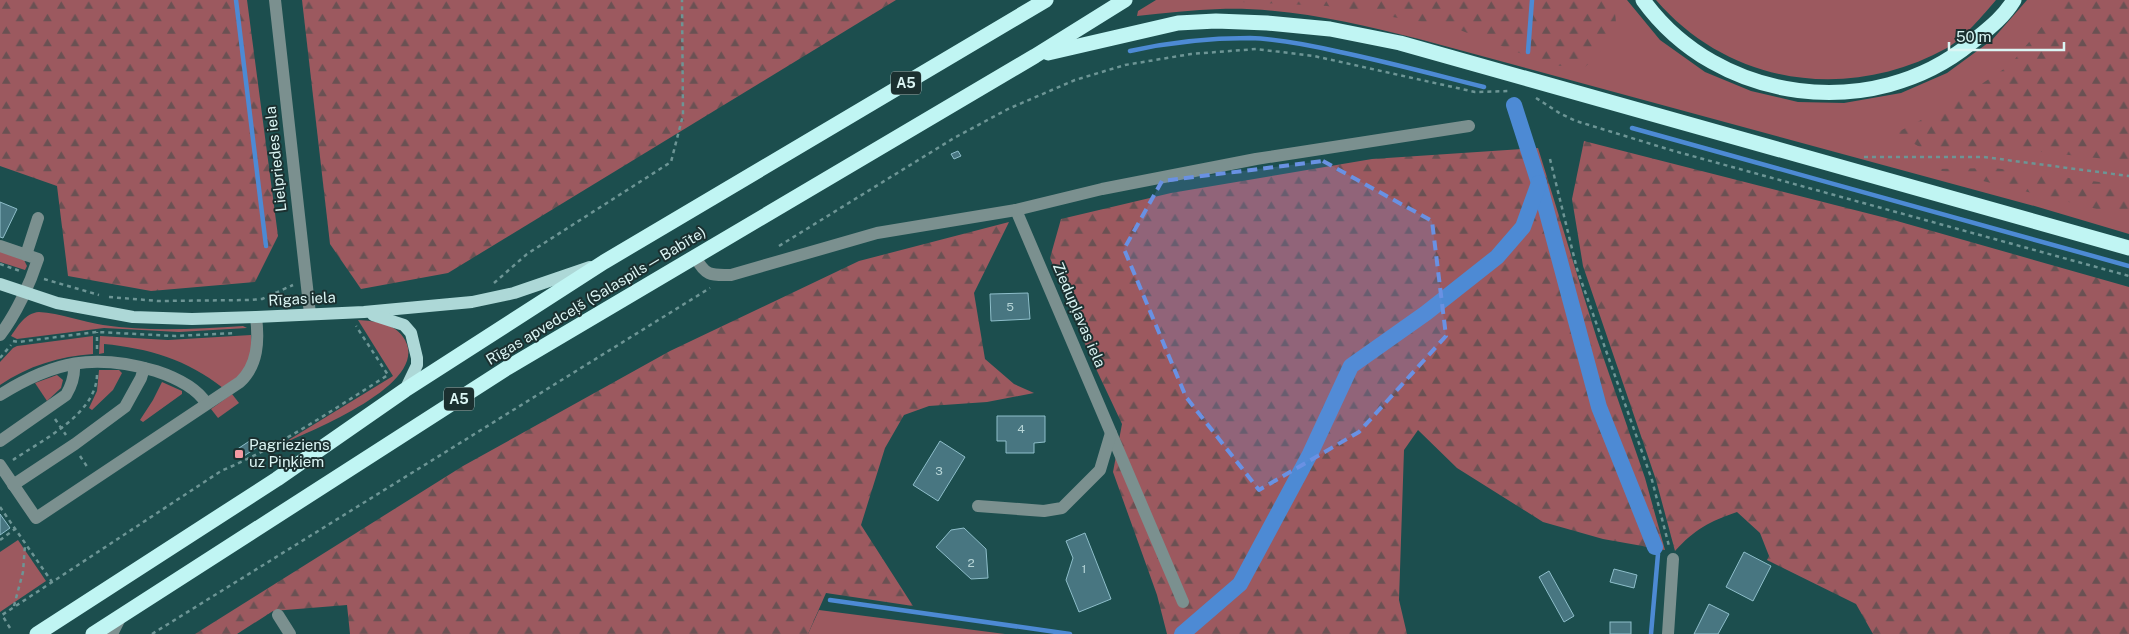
<svg xmlns="http://www.w3.org/2000/svg" width="2129" height="634" viewBox="0 0 2129 634" font-family="'Public Sans',sans-serif">
<style>
.green{fill:#9c595f}
.forest{fill:url(#forest-firs)}
.lines{fill:none;stroke-linecap:round;stroke-linejoin:round}
.stream{stroke:#4d8ad4;stroke-width:4.5}
.canal{stroke:#4d8ad4;stroke-width:16}
.building{fill:#487681;stroke:#8ebeca}
.path{stroke:#6d9595;stroke-width:2.5;stroke-dasharray:4 4;stroke-linecap:butt}
.minor{stroke:#7b908f;stroke-width:12}
.major{stroke:#add8d7;stroke-width:12}
.highway{stroke:#c0f5f3;stroke-width:15}
.marked{fill:#6991e3;fill-opacity:0.2;stroke:#6991e3;stroke-width:4;stroke-dasharray:10 6;stroke-linejoin:round}
.poi-dot{fill:#f49aa2;stroke:#1b3030;stroke-width:2}
.labels{text-anchor:middle;stroke-width:4;stroke-linejoin:round;paint-order:stroke}
.number-label{font-size:12px;fill:#b6d5d7}
.shield{fill:#1b3030;stroke:#a1bab9;stroke-width:1}
.shield-label{font-size:14px;font-weight:bold;fill:#dbf5f4}
.street-label{font-size:15px;fill:#dbf5f4;stroke:#1b3030}
.poi-label{font-size:15px;fill:#dbf5f4;stroke:#1b3030;text-anchor:start}
</style>
<defs>
<pattern id="forest-firs" width="22" height="20" patternUnits="userSpaceOnUse" patternTransform="scale(1.25)"><rect width="22" height="20" fill="#9c595f"/><path d="M5 1l3.5 6h-7zM16 11l3.5 6h-7z" fill="#6a5153"/></pattern>
</defs>
<rect width="100%" height="100%" fill="#1c4e4e"/>
<g class="green">
<path d="M1156 0H1627L1660 40 1705 72 1751 91 1798 102 1844 103 1901 93 1947 73 1992 40 2027 0H2129V234L2038 207 1419 39C1354 23 1288 7 1220 9 1193 10 1165 13 1137 16L1138 11Z"/>
<path d="M1656 0H1996C1983 15 1964 38 1947 48 1849 102 1730 86 1656 0Z"/>
<path d="M0 251 24 260 27 266 25 270 0 262Z"/>
<path d="M39 312C60 313 82 322 103 325 150 332 196 329 243 326L247 328 179 332 104 328 17 339 11 336C18 326 25 313 39 312Z"/>
<path d="M358 320C375 321 396 323 405 340 430 384 311 431 282 444L393 376Z"/>
<path d="M251 335V357L243 373 223 388C188 360 148 348 104 344V353L99 354 100 336 168 340Z"/>
<path d="M93 336V354C60 356 28 366 0 385V362L13 348 17 346Z"/>
<path d="M99 370H119L122 373 113 390 92 410 89 408 97 391Z"/>
<path d="M57 375 63 380 61 388 47 401 35 383Z"/>
<path d="M162 382 182 391V394L143 422 140 420 153 400Z"/>
<path d="M232 394 239 403 218 418 211 409Z"/>
<path d="M18 540 46 581 0 612V552Z"/>
<path d="M819 610 1005 634H808Z"/>
</g>
<g class="forest">
<path d="M0 0H247L278 236 255 282 151 291 68 276 57 186 0 166Z"/>
<path d="M302 0H896L448 273 361 289 330 244Z"/>
<path d="M1240 0H1614L1617 35 1584 68 1551 65 1452 27 1327 6 1241 2Z"/>
<path d="M2064 0H2129V164L2106 159 2022 150 1923 149 1896 133 1950 105 2010 65Z"/>
<path d="M1584 141 1890 219 2129 287V634H1873L1856 604 1767 560 1769 556 1760 533 1737 512C1710 521 1694 530 1675 551L1656 480 1583 266 1572 199Z"/>
<path d="M1538 148 1597 339 1645 478 1665 550 1603 539 1543 522 1457 468 1418 430 1404 450 1399 600 1407 634H1167L1157 595 1113 472 1122 424 1090 356 1050 258 1061 219 1171 193 1372 159Z"/>
<path d="M1994 168 2129 186V217L1934 169Z"/>
<path d="M1009 222 974 293 985 359 1014 384 1034 393 987 402 929 406 904 415 885 448 861 525 913 606 826 593 808 634H350L347 605 273 611 237 634H195L463 466 670 351 859 261Z"/>
</g>
<g class="lines">
<g class="stream">
<path d="M236 0 266 246"/>
<path d="M1130 51C1170 42 1209 38 1250 38 1280 39 1310 45 1340 52 1388 62 1436 75 1484 87"/>
<path d="M1528 52 1532 0"/>
<path d="M1632 128 2129 266"/>
<path d="M830 600 1070 634"/>
<path d="M1651 634 1658 554 1655 547"/>
</g>
<g class="canal">
<path d="M1514 105 1539 183 1599 407 1655 547"/>
<path d="M1182 634 1240 584 1310 454 1351 366 1426 313 1497 257 1523 227 1539 183"/>
</g>
</g>
<g class="building">
<path d="M958 151 961 156 954 159 951 154Z"/>
<path d="M0 202 17 209 3 238 0 237Z"/>
<path d="M1028 293 1030 319 991 321 990 294Z"/>
<path d="M997 416H1045V442L1034 443V453H1006V441H997Z"/>
<path d="M254 438 259 446 241 458 236 450Z"/>
<path d="M940 441 965 457 938 501 913 485Z"/>
<path d="M0 514 10 528 0 535Z"/>
<path d="M964 528 986 549 988 578 971 579 936 547 951 530Z"/>
<path d="M1085 533 1111 599 1079 612 1066 580 1073 558 1066 541Z"/>
<path d="M1744 552 1771 566 1753 601 1726 587Z"/>
<path d="M1614 569 1637 575 1634 588 1610 582Z"/>
<path d="M1549 571 1574 616 1564 622 1539 577Z"/>
<path d="M1709 604 1729 614 1718 634H1694Z"/>
<rect x="1610" y="622" width="21" height="12"/>
</g>
<g class="lines">
<g class="path">
<path d="M1536 98 1561 114 1576 121 1674 151 2129 276"/>
<path d="M1864 157H1984L2129 176"/>
<path d="M1550 159 1577 269 1652 480 1669 546"/>
<path d="M779 246 954 138 1008 109 1075 80 1125 65 1191 54 1256 49 1314 56 1475 92 1511 91"/>
<path d="M0 264 20 271"/>
<path d="M44 279 99 295"/>
<path d="M494 283 527 254 671 162 683 115 682 0"/>
<path d="M109 297 158 301 249 300 262 299 293 285"/>
<path d="M13 341 18 342 97 332 175 336 236 333"/>
<path d="M97 349V332"/>
<path d="M0 358 11 345"/>
<path d="M55 419 66 435"/>
<path d="M80 456 88 468"/>
<path d="M13 460C42 440 97 414 97 374"/>
<path d="M0 507 52 582"/>
<path d="M0 540 15 529"/>
<path d="M14 606 23 572 25 545"/>
<path d="M10 628 2 615 221 471C280 446 334 409 388 375L356 326"/>
<path d="M152 634 710 288"/>
</g>
<g class="minor">
<path d="M275 0 310 314"/>
<path d="M1016 210 1183 602"/>
<path d="M0 246 38 259C30 284 16 314 0 335"/>
<path d="M26 255 38 218"/>
<path d="M696 258C706 277 712 275 731 275L877 233 1016 210 1102 189 1256 159 1469 126"/>
<path d="M0 395C54 361 94 353 156 371 174 377 196 387 206 403"/>
<path d="M0 441 66 395C72 385 75 376 74 364"/>
<path d="M0 465 36 518 240 382C258 365 259 341 256 317"/>
<path d="M13 485 75 444 125 407 141 378 144 368"/>
<path d="M978 506 1044 511 1062 508 1100 470 1111 433"/>
<path d="M278 615 290 634"/>
<path d="M112 634 121 616"/>
<path d="M1668 634 1673 559"/>
</g>
<g class="major">
<path d="M0 284 57 303 133 317 192 319 256 317 364 312 472 302 514 293 590 267"/>
<path d="M373 315 404 325 411 333 417 358V365L405 390"/>
</g>
<g class="highway">
<path d="M1643 0C1718 104 1873 123 1971 43 1988 29 2003 18 2014 0"/>
<path d="M1048 53 1178 23 1216 21 1267 23 1330 29 1400 43 2129 248"/>
<path d="M37 634 277 479 405 390 604 262 1046 0"/>
<path d="M93 634 507 368 1035 56 1125 0"/>
</g>
</g>
<path class="marked" d="M1323 161 1432 221 1446 336 1359 432 1259 490 1186 397 1124 249 1162 181Z"/>
<rect class="poi-dot" x="234" y="449" width="10" height="10" rx="2.5"/>
<g class="labels">
<g class="number-label">
<text x="1010" y="311">5</text>
<text x="1021" y="433">4</text>
<text x="939" y="475">3</text>
<text x="971" y="567">2</text>
<text x="1084" y="573">1</text>
</g>
<g class="shield">
<rect x="891" y="71.5" width="30" height="23" rx="4"/>
<rect x="444" y="387.5" width="30" height="23" rx="4"/>
</g>
<g class="shield-label">
<text x="906" y="88">A5</text>
<text x="459" y="404">A5</text>
</g>
<g class="street-label">
<text transform="translate(276 159) rotate(-96)" y="5">Lielpriedes iela</text>
<text transform="translate(596 296) rotate(-31)" y="5">Rīgas apvedceļš (Salaspils — Babīte)</text>
<text transform="translate(302 299) rotate(-3)" y="5">Rīgas iela</text>
<text transform="translate(1079 315) rotate(67)" y="5">Ziedupļavas iela</text>
</g>
<g class="poi-label">
<text x="249" y="450">Pagrieziens<tspan x="249" dy="17">uz Piņķiem</tspan></text>
</g>
</g>
<path d="M1949 42v8h115v-8" fill="none" stroke="#dbf5f4" stroke-width="2.5"/>
<text x="1956" y="42" font-size="15" fill="#dbf5f4" stroke="#1b3030" stroke-width="4" paint-order="stroke">50 m</text>
</svg>
